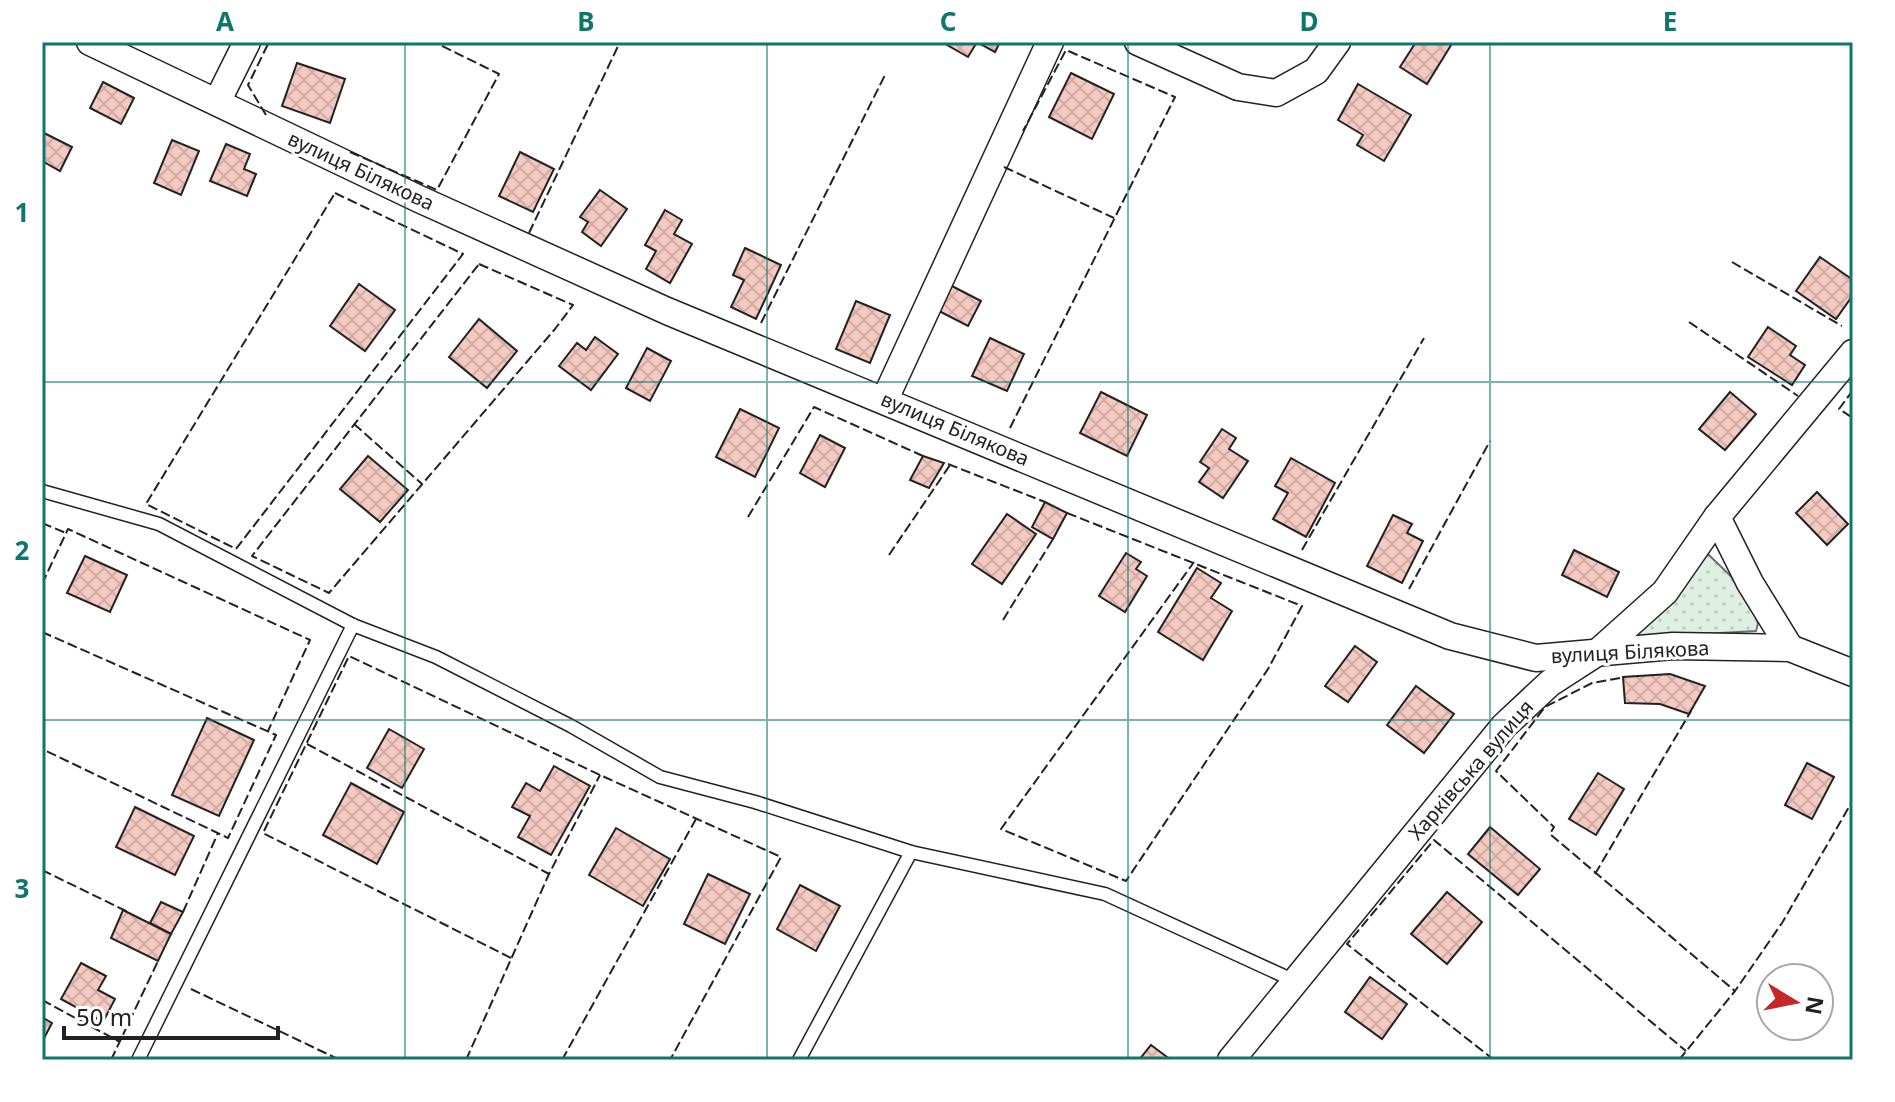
<svg xmlns="http://www.w3.org/2000/svg" width="1895" height="1102" viewBox="0 0 1895 1102" font-family="'Noto Sans',sans-serif">
<style>
.grass{fill:url(#grass-dots);stroke:#6f6f6f;stroke-width:2}
.building{fill:url(#building-cross-hatch);stroke:#222;stroke-width:2}
.lines{fill:none;stroke-linecap:round;stroke-linejoin:round}
.lane-casing{stroke:#222;stroke-width:15}
.street-casing{stroke:#222;stroke-width:29}
.lane{stroke:#fff;stroke-width:12}
.street{stroke:#fff;stroke-width:26}
.fence{stroke:#222;stroke-width:2;stroke-dasharray:10 4;stroke-linecap:butt}
.grid{fill:none;stroke:#0f766e;stroke-width:2;stroke-opacity:0.55}
.labels{text-anchor:middle;stroke-width:6;stroke-linejoin:round;paint-order:stroke}
.street-label{font-size:20px;fill:#222;stroke:#fff}
.neatline{fill:none;stroke:#0f766e;stroke-width:3}
.grid-label{font-size:26px;text-anchor:middle;font-weight:bold;fill:#0f766e}
</style>
<defs>
<pattern id="grass-dots" width="8" height="8" patternUnits="userSpaceOnUse" patternTransform="scale(2)"><rect width="8" height="8" fill="#e0efe3"/><path d="M2 2h.1M6 6h.1" fill="none" stroke="#c0cdc2" stroke-width="1.8" stroke-linecap="round"/></pattern>
<pattern id="building-cross-hatch" width="8" height="8" patternUnits="userSpaceOnUse" patternTransform="scale(2)"><rect width="8" height="8" fill="#f3c9c0"/><path d="M0 0l8 8M0 8l8-8" fill="none" stroke="#d0aca5"/></pattern>
</defs>
<rect width="100%" height="100%" fill="#fff"/>
<path class="grass" d="M1706 552C1724 571 1767 603 1756 631L1629 638Z"/>
<g class="building">
<path d="M942 42H977L968 57Z"/>
<path d="M977 42H1000L995 52Z"/>
<path d="M1416 42H1453L1427 84 1400 67Z"/>
<path d="M297 63 345 79 330 123 282 106Z"/>
<path d="M1071 73 1114 94 1092 139 1049 117Z"/>
<path d="M103 82 134 98 121 124 90 108Z"/>
<path d="M1358 84 1411 115 1384 161 1357 145 1363 135 1338 120Z"/>
<path d="M42 132 72 147 60 171 42 161Z"/>
<path d="M172 140 199 151 181 195 154 183Z"/>
<path d="M226 144 250 154 244 169 256 174 247 196 210 181Z"/>
<path d="M520 152 554 169 533 212 499 196Z"/>
<path d="M600 190 627 209 601 246 582 232 588 222 580 217Z"/>
<path d="M665 210 682 220 674 234 692 244 670 283 646 269 656 251 645 245Z"/>
<path d="M745 248 781 265 756 319 731 307 744 280 733 275Z"/>
<path d="M1820 257 1853 280V295L1836 319 1796 291Z"/>
<path d="M359 284 395 310 365 351 330 326Z"/>
<path d="M950 285 981 301 968 326 937 310Z"/>
<path d="M856 301 890 315 870 363 836 349Z"/>
<path d="M479 319 517 351 487 388 449 357Z"/>
<path d="M1768 327 1796 346 1790 355 1805 365 1792 385 1748 357Z"/>
<path d="M595 337 618 354 591 390 559 366 577 343 586 350Z"/>
<path d="M990 338 1024 354 1007 391 972 376Z"/>
<path d="M647 348 671 361 650 401 626 388Z"/>
<path d="M1101 392 1147 415 1127 456 1080 433Z"/>
<path d="M1730 392 1756 414 1725 450 1699 429Z"/>
<path d="M740 409 779 428 755 477 716 457Z"/>
<path d="M1222 429 1236 438 1229 449 1248 461 1223 498 1199 482 1209 468 1200 462Z"/>
<path d="M820 435 845 448 825 487 800 473Z"/>
<path d="M368 456 408 490 380 522 340 489Z"/>
<path d="M923 456 944 463 929 488 910 480Z"/>
<path d="M1291 458 1335 483 1306 537 1273 519 1288 493 1275 486Z"/>
<path d="M1817 492 1848 524 1827 545 1796 513Z"/>
<path d="M1045 502 1067 513 1053 539 1032 527Z"/>
<path d="M1007 514 1036 534 1002 584 972 564Z"/>
<path d="M1393 515 1412 524 1407 533 1423 541 1402 583 1367 566Z"/>
<path d="M1574 550 1619 572 1607 597 1562 575Z"/>
<path d="M1126 553 1141 562 1136 569 1147 576 1125 612 1099 596Z"/>
<path d="M85 556 127 575 110 612 67 593Z"/>
<path d="M1197 568 1221 583 1211 598 1232 611 1203 660 1158 632Z"/>
<path d="M1355 646 1377 662 1348 702 1325 686Z"/>
<path d="M1670 674 1705 686 1689 714 1660 704 1625 703 1623 677Z"/>
<path d="M1416 686 1454 714 1424 753 1387 725Z"/>
<path d="M207 718 254 740 219 816 172 795Z"/>
<path d="M389 729 424 749 402 788 367 768Z"/>
<path d="M1807 763 1834 777 1812 819 1785 805Z"/>
<path d="M554 766 590 786 551 855 518 837 530 816 512 807 526 783 540 791Z"/>
<path d="M1598 773 1624 789 1596 835 1569 819Z"/>
<path d="M351 783 404 812 377 864 323 835Z"/>
<path d="M135 807 194 836 175 875 116 847Z"/>
<path d="M1490 827 1540 869 1518 895 1468 854Z"/>
<path d="M616 828 670 859 643 906 589 875Z"/>
<path d="M708 874 750 894 725 944 684 924Z"/>
<path d="M800 885 840 906 816 951 777 929Z"/>
<path d="M1447 892 1482 922 1447 964 1411 934Z"/>
<path d="M161 902 183 912 171 934 150 923Z"/>
<path d="M123 910 171 934 158 961 111 938Z"/>
<path d="M81 963 106 976 98 990 115 999 103 1022 61 999Z"/>
<path d="M1370 977 1407 1004 1382 1039 1345 1012Z"/>
<path d="M42 1017 52 1023 42 1042Z"/>
<path d="M1151 1045 1171 1060H1139Z"/>
</g>
<g class="lines">
<g class="lane-casing">
<g id="lane">
<path d="M42 491 159 524 353 625 436 657 571 726 660 777 755 802 911 852 1105 894 1297 982"/>
<path d="M138 1060 353 625"/>
<path d="M799 1060 911 852"/>
</g>
</g>
<g class="street-casing">
<g id="street">
<path d="M90 42 419 199 667 311 1450 636 1536 658 1673 646 1790 648 1853 673"/>
<path d="M1138 42 1238 87 1276 93 1316 71 1337 42"/>
<path d="M217 102 247 42"/>
<path d="M885 399 1050 42"/>
<path d="M1717 517 1750 583 1790 648"/>
<path d="M1231 1060 1504 726 1550 683 1598 652 1665 592 1717 517 1853 353"/>
</g>
</g>
<use href="#lane" class="lane"/>
<use href="#street" class="street"/>
<g class="fence">
<path d="M266 115 248 85 269 42"/>
<path d="M350 152 437 190 499 74 434 42"/>
<path d="M1004 167 1114 218"/>
<path d="M335 193 463 254 236 549 146 504Z"/>
<path d="M529 233 620 42"/>
<path d="M1732 262 1842 326"/>
<path d="M479 264 573 305 555 329 329 593 252 556Z"/>
<path d="M1689 322 1798 396"/>
<path d="M761 323 885 75"/>
<path d="M1853 390 1839 409 1853 418"/>
<path d="M354 424 422 484"/>
<path d="M1010 428 1175 97 1066 50 1023 131"/>
<path d="M948 464 1045 502"/>
<path d="M1067 513 1302 606 1268 669 1126 881 1001 829 1194 562"/>
<path d="M748 517 814 407 923 456"/>
<path d="M42 523 66 533"/>
<path d="M1302 550 1424 338"/>
<path d="M889 555 950 465"/>
<path d="M42 584 68 529 310 640 268 731"/>
<path d="M1409 589 1490 441"/>
<path d="M1003 620 1053 539"/>
<path d="M42 632 276 735 228 838 42 749"/>
<path d="M1620 678 1592 683 1545 707 1496 771 1554 827 1550 834 1735 991"/>
<path d="M307 744 549 874"/>
<path d="M42 870 128 912"/>
<path d="M1595 874 1691 711"/>
<path d="M183 912 218 833"/>
<path d="M511 958 263 833 349 656 600 775 781 857 670 1060"/>
<path d="M191 989 340 1060"/>
<path d="M42 1000 120 1042"/>
<path d="M111 1060 158 961"/>
<path d="M466 1060 549 874 600 775"/>
<path d="M562 1060 696 819"/>
<path d="M1494 1060 1347 944 1434 840 1686 1051"/>
<path d="M1679 1060 1735 991 1782 923 1853 800"/>
<path d="M1851 1060 1853 1057"/>
</g>
</g>
<path class="grid" d="M405 42V1060M767 42V1060M1128 42V1060M1490 42V1060M42 382H1853M42 720H1853"/>
<g class="labels">
<g class="street-label">
<text transform="translate(361 171) rotate(25)" y="7">вулиця Білякова</text>
<text transform="translate(955 429) rotate(23)" y="7">вулиця Білякова</text>
<text transform="translate(1630 652) rotate(-3)" y="7">вулиця Білякова</text>
<text transform="translate(1471 770) rotate(-49)" y="7">Харківська вулиця</text>
</g>
</g>
<rect width="1895" height="1102" fill="none" stroke="#ffffff" stroke-width="88"/>
<g transform="translate(1795 1002) rotate(100)"><circle r="38" fill="#ffffff" stroke="#a7a7a7" stroke-width="2"/>
<path d="M0-6L14 30L0 20L-14 30Z" fill="#c62828"/>
<text y="-12" font-size="22" font-weight="bold" text-anchor="middle" fill="#222222">N</text>
</g>
<path d="M64 1026v12h214v-12" fill="none" stroke="#222222" stroke-width="4"/>
<text x="76" y="1026" font-size="24" fill="#222222" stroke="#ffffff" stroke-width="6" paint-order="stroke">50 m</text>
<rect x="44" y="44" width="1807" height="1014" class="neatline"/>
<g class="grid-label">
<text x="225" y="31">A</text>
<text x="586" y="31">B</text>
<text x="948" y="31">C</text>
<text x="1309" y="31">D</text>
<text x="1670" y="31">E</text>
<text x="22" y="222">1</text>
<text x="22" y="560">2</text>
<text x="22" y="898">3</text>
</g>
</svg>
